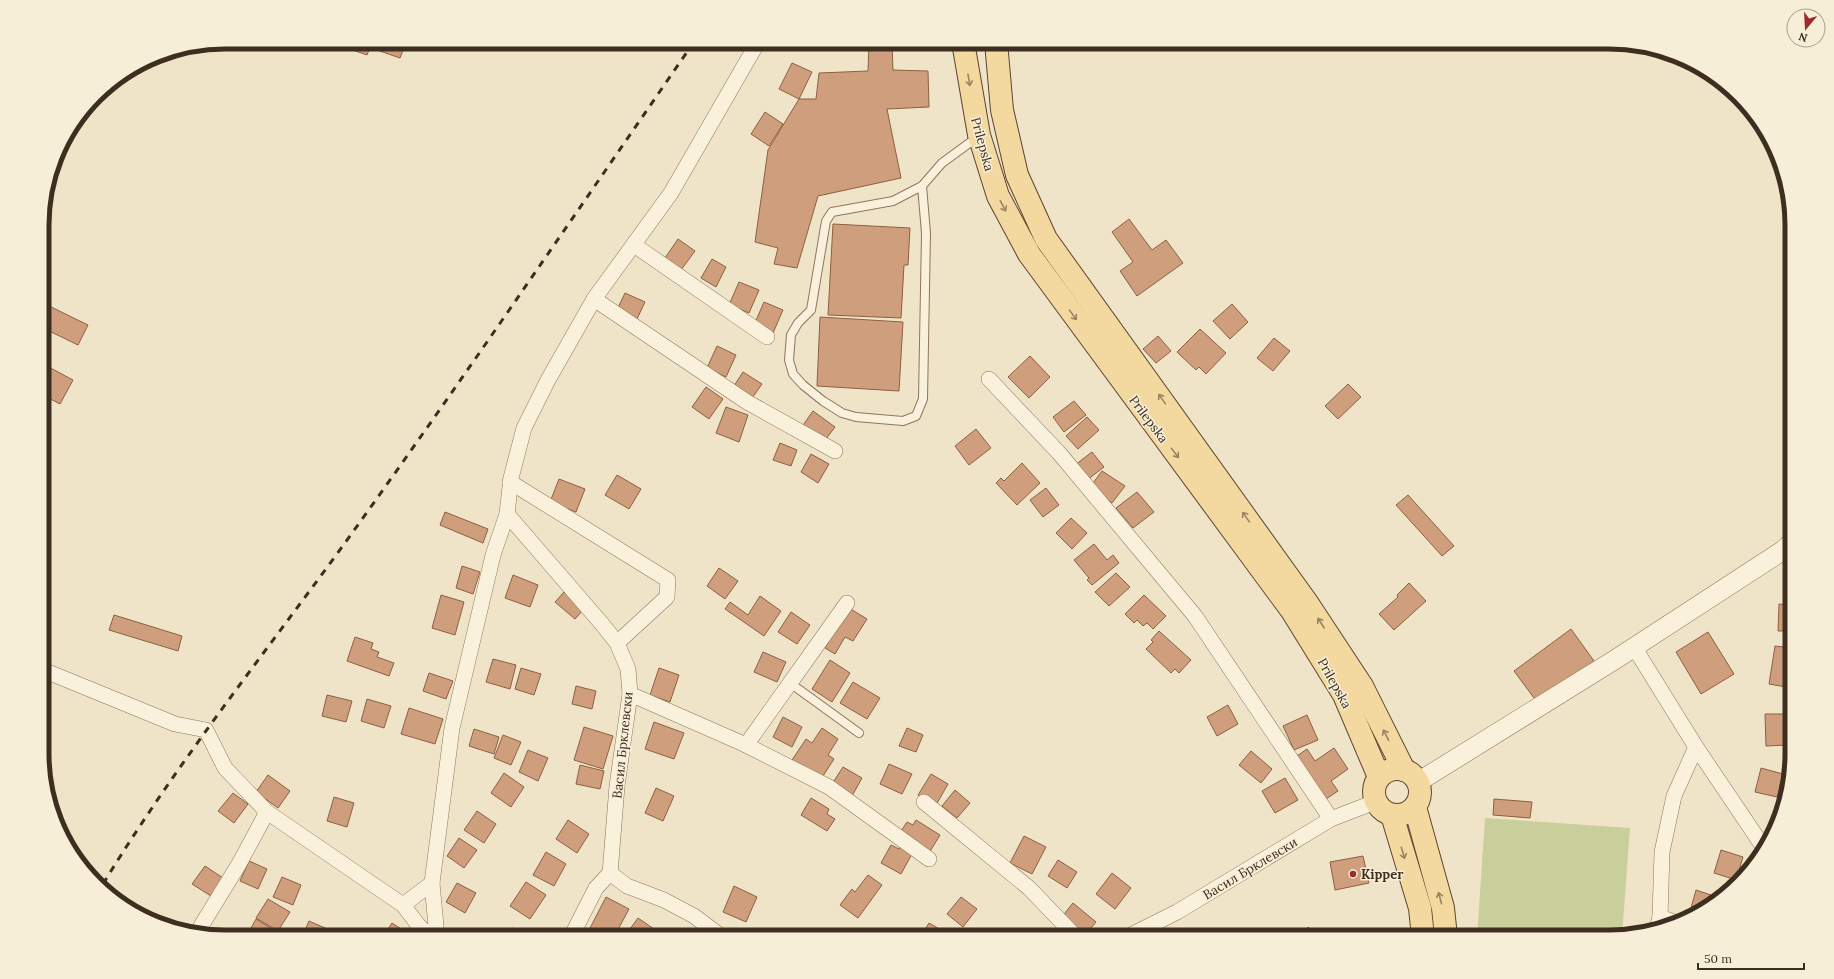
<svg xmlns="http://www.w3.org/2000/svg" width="1834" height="979" viewBox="0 0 1834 979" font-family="Lora,serif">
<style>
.green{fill:#c9cf9b}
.building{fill:#cf9f7d;stroke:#8d5f41}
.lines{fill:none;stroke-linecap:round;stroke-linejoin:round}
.service-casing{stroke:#8d765c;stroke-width:10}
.minor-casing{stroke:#8d765c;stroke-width:16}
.tertiary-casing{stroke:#8d765c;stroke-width:20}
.primary-casing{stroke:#5b4430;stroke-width:24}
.path{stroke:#8d765c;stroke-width:2.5;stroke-dasharray:3 2;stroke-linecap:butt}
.service{stroke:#faf1dc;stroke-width:8}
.minor{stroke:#faf1dc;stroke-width:15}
.tertiary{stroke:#faf1dc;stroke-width:19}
.primary{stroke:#f3d9a0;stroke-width:22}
.rail{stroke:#3d2e20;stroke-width:3;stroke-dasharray:7 7;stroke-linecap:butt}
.oneway{stroke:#988460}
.poi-dot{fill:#9e2a2b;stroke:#f7eed8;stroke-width:1.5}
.labels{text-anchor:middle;stroke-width:3;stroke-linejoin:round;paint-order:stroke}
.street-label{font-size:13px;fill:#3d2e20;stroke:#f7eed8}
.poi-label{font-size:13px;font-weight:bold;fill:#3d2e20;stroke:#f7eed8;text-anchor:start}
.rim{fill:none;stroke:#3d2e20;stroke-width:5}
</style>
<rect width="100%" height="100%" fill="#f0e4c8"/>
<path class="green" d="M1485 818 1630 828 1622 936 1477 937Z"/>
<g class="building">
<path d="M330 42H372L367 55Z"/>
<path d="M377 42H406L400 58 374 49Z"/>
<path d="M869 42H892L893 70 928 71 929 107 887 109 901 178 818 196 797 268 774 264 778 248 755 242 768 150 799 99H816L819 73 868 71Z"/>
<path d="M792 63 812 72 799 99 779 89Z"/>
<path d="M765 112 783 124 769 146 751 134Z"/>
<path d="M1129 219 1152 250 1166 240 1183 263 1137 296 1120 271 1133 262 1112 232Z"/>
<path d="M833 224 910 228 908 265H904L901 318 828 315Z"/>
<path d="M678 239 695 251 681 270 665 258Z"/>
<path d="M712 259 726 267 716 287 701 278Z"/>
<path d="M739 282 759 290 749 313 729 305Z"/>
<path d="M625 293 645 302 636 321 616 312Z"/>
<path d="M764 302 783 310 773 333 754 325Z"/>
<path d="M43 303 88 325 78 345 43 328Z"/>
<path d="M1232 304 1248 322 1230 339 1213 321Z"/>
<path d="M820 317 903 322 899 391 817 386Z"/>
<path d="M1200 329 1226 353 1206 374 1199 367 1196 370 1177 352Z"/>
<path d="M1158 336 1171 351 1156 363 1143 349Z"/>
<path d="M1274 338 1290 351 1273 371 1257 358Z"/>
<path d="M717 346 736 355 726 377 707 368Z"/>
<path d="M1030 356 1050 377 1029 398 1008 377Z"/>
<path d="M43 364 73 380 60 404 43 395Z"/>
<path d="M743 372 762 384 750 401 732 389Z"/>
<path d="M1348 384 1361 397 1338 419 1325 406Z"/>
<path d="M706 387 723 399 709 419 692 407Z"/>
<path d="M1074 401 1086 415 1064 432 1053 417Z"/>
<path d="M726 407 748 415 739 442 716 433Z"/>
<path d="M813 411 835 427 823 443 801 428Z"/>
<path d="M1087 417 1099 430 1078 449 1066 436Z"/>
<path d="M976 429 991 448 969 465 955 446Z"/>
<path d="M780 443 797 450 791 466 773 460Z"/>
<path d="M1092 452 1104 467 1087 480 1075 465Z"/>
<path d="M811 454 829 464 818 483 801 472Z"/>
<path d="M1022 463 1040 483 1017 505 996 483 1001 478 1004 481Z"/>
<path d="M1102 471 1125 486 1112 503 1090 487Z"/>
<path d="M617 475 641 489 629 509 605 495Z"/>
<path d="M559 479 585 489 576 512 550 502Z"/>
<path d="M1046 488 1059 505 1043 517 1030 500Z"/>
<path d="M1137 492 1154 512 1133 528 1116 508Z"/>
<path d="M1408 495 1454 546 1442 556 1396 505Z"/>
<path d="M445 512 488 529 483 543 440 525Z"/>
<path d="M1071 518 1087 533 1072 549 1056 533Z"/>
<path d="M1094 544 1107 560 1113 555 1119 563 1092 585 1087 580 1089 578 1074 560Z"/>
<path d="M462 566 480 572 473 594 456 588Z"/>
<path d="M719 568 738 581 725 599 707 586Z"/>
<path d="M1116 573 1130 587 1109 606 1095 592Z"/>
<path d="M513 575 538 585 530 607 505 598Z"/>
<path d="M1409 583 1426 601 1394 630 1379 614 1398 597 1397 595Z"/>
<path d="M564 592 584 609 575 619 555 602Z"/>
<path d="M441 595 464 602 455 635 432 628Z"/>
<path d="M1144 595 1166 616 1153 629 1147 623 1143 626 1137 620 1134 623 1125 614Z"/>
<path d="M760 596 781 611 764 636 725 609 730 602 748 615Z"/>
<path d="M1779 604 1792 605V631H1778Z"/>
<path d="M849 608 867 619 853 641 845 637 835 654 825 648Z"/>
<path d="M791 612 810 625 797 644 778 632Z"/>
<path d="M114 615 182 636 178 651 109 630Z"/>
<path d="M1571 629 1594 661 1537 702 1514 671Z"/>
<path d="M1159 631 1191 660 1179 673 1175 669 1171 673 1146 649 1153 642 1151 640Z"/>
<path d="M1708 632 1734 674 1701 694 1676 652Z"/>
<path d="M355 637 373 643 371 649 379 652 377 657 394 663 389 676 347 661Z"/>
<path d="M1775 646 1792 648V688L1769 684Z"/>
<path d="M763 652 786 662 777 682 754 672Z"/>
<path d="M493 659 516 665 510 689 486 682Z"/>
<path d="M830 660 850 673 832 702 812 689Z"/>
<path d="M521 668 541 674 534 695 515 689Z"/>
<path d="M659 668 679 675 670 702 650 695Z"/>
<path d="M429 673 453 681 446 699 423 691Z"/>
<path d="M853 682 880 698 867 719 840 703Z"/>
<path d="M576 686 596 691 592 709 572 704Z"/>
<path d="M327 695 352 701 346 722 322 716Z"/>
<path d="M367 699 391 706 384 728 361 721Z"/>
<path d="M1228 705 1238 724 1217 736 1207 717Z"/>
<path d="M409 708 443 719 435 744 401 734Z"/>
<path d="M1765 714H1788V745L1766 746Z"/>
<path d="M1307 715 1318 740 1294 750 1283 726Z"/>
<path d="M783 717 802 727 792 747 773 737Z"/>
<path d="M654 722 684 733 674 759 645 749Z"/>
<path d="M584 727 613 736 603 769 574 760Z"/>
<path d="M822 728 838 739 828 755 834 759 821 779 792 760 806 739 812 743Z"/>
<path d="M907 728 923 735 916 752 899 746Z"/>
<path d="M474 729 499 737 494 754 469 746Z"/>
<path d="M503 735 521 742 511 765 494 758Z"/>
<path d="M1334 748 1348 769 1331 781 1338 791 1326 799 1297 756 1307 749 1315 761Z"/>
<path d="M528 750 548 758 538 781 519 772Z"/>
<path d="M1251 751 1272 769 1261 783 1239 765Z"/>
<path d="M889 764 912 774 902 794 880 784Z"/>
<path d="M580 765 604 771 600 789 576 784Z"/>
<path d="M843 767 862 778 852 796 832 784Z"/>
<path d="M1761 768 1783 774 1777 797 1755 792Z"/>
<path d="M504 773 524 787 511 807 491 793Z"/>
<path d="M931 774 948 784 936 805 918 795Z"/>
<path d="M268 775 290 791 278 808 256 792Z"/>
<path d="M1285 778 1298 800 1275 813 1262 791Z"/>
<path d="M656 788 674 796 663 821 645 813Z"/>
<path d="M955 790 970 803 957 818 942 806Z"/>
<path d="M233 793 248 804 234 823 218 811Z"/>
<path d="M334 797 354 803 347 827 327 821Z"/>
<path d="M811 798 829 809 827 814 835 819 827 831 801 815Z"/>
<path d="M1494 799 1532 802 1530 818 1493 815Z"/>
<path d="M477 811 496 824 484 843 464 830Z"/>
<path d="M568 820 589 834 577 853 556 839Z"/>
<path d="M916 820 940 835 929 853 899 834 907 822 913 825Z"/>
<path d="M1024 836 1046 847 1032 874 1010 863Z"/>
<path d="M459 838 477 850 464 868 447 856Z"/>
<path d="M891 845 899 849 901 845 913 852 901 874 881 863Z"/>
<path d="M1721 850 1743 857 1736 880 1714 873Z"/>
<path d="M546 852 566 864 554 886 533 875Z"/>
<path d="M1363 856 1369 883 1335 890 1330 862Z"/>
<path d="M1058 860 1077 872 1067 888 1048 876Z"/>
<path d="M249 861 267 869 258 889 240 881Z"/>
<path d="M205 866 226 880 214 898 192 884Z"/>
<path d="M1112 873 1131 888 1115 909 1096 894Z"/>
<path d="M868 875 882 885 858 918 840 905 852 889 855 892Z"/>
<path d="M282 877 301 885 293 905 273 897Z"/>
<path d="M526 882 546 895 530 919 510 906Z"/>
<path d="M457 883 476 893 465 913 446 902Z"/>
<path d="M734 886 757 897 746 922 723 912Z"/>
<path d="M1696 890 1720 898 1710 906 1691 916 1689 915Z"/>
<path d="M606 897 629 909 614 937H593L587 934Z"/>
<path d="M961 897 977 909 963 927 947 914Z"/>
<path d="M268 899 290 912 278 931 256 918Z"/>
<path d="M1073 903 1096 922 1084 936 1061 918Z"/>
<path d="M638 918 657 931 653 937H624Z"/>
<path d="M256 919 277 932 274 937H246Z"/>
<path d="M309 921 332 931 330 937H302Z"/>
<path d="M392 923 412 936 411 937H383Z"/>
<path d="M929 923 948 934 946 937H920Z"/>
<path d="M1308 927 1321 937H1301Z"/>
<path d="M512 928 535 935 534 937H509Z"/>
</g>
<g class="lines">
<g class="service-casing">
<g id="service">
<path d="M922 186 926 233 923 399 916 416 903 421 856 417 842 413 823 401 803 385 793 374 789 360 791 335 798 323 811 310 826 221 832 212 893 201 922 186 942 163 979 136"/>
<path d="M790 683 859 733"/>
</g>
</g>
<g class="minor-casing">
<g id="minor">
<path d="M634 245 767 337"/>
<path d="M594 299 747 402 835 451"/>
<path d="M989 379 1059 453 1195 616 1331 819"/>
<path d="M510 482 668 580 667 597 617 643"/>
<path d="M507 514 602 624 617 643 628 669 630 694 617 786 610 873"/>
<path d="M1782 551 1791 560"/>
<path d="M1634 647 1696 747 1764 848"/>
<path d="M43 670 175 724 206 730 225 768 267 812 403 905 419 926 431 937"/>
<path d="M630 694 746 745 829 787 929 859"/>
<path d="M746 745 847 603"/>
<path d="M924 802 1029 888 1076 937"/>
<path d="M403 905 432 883"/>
<path d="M1660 917 1662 852 1674 796 1696 747"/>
<path d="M1657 929 1660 917 1677 923"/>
<path d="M198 931 239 864 267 812"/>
<path d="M437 937 432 883 452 728 493 555 507 514 511 478 524 428 548 380 594 299 671 193 758 42"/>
<path d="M571 937 596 888 610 873 627 886 664 900 694 916 722 937"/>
<path d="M1127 937 1177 912 1331 819 1375 802"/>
</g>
</g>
<g class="tertiary-casing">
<path id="tertiary" d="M1418 782 1616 659 1782 551 1791 543"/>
</g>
<g class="primary-casing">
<g id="primary">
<path d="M963 42 979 135 998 196 1029 254 1292 611 1344 695 1379 777"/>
<path d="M996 42 1002 110 1017 175 1046 239 1308 604 1362 686 1404 770"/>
<circle cx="1397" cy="792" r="23"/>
<path d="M1415 807 1443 908 1446 937"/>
<path d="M1392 815 1420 908 1423 937"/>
</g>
</g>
<path class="path" d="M1670 56 1693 63"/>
<use href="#service" class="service"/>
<use href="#minor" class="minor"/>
<use href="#tertiary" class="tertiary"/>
<use href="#primary" class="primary"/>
<path class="rail" d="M103 884C175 766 261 658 342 547 462 381 577 211 694 42"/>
</g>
<defs><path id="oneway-shaft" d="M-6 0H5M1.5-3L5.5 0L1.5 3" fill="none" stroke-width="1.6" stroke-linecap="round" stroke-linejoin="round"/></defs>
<g class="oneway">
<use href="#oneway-shaft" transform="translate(969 80) rotate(80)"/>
<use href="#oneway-shaft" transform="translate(1003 206) rotate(62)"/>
<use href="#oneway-shaft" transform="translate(1073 315) rotate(54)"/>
<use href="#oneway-shaft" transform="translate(1162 399) rotate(-125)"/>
<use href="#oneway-shaft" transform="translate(1175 453) rotate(53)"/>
<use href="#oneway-shaft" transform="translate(1246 517) rotate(-125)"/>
<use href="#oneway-shaft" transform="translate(1321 623) rotate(-123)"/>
<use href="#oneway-shaft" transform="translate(1386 735) rotate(-117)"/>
<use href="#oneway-shaft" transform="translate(1403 853) rotate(73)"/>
<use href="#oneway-shaft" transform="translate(1440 898) rotate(-105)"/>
</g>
<circle class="poi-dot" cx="1353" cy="874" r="4"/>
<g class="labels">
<g class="street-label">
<text transform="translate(983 144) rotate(75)" y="5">Prilepska</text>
<text transform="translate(1149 419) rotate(53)" y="5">Prilepska</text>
<text transform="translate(1335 683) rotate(61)" y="5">Prilepska</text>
<text transform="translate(622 745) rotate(-84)" y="5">Васил Брклевски</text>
<text transform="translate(1250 868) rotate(-31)" y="5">Васил Брклевски</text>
</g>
<g class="poi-label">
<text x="1361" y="879">Kipper</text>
</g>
</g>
<path d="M0 0H1834V979H0ZM225 49H1609A176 176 0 0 1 1785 225V754A176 176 0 0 1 1609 930H225A176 176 0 0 1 49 754V225A176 176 0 0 1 225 49Z" fill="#f7eed8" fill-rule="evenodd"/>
<path class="rim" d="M225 49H1609A176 176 0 0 1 1785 225V754A176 176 0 0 1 1609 930H225A176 176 0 0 1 49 754V225A176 176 0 0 1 225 49Z"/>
<g transform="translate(1806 28) rotate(198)"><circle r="19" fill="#f7eed8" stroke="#ada18e"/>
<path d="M0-3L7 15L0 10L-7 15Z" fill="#9e2a2b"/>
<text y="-6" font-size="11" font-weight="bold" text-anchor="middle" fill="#3d2e20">N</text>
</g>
<path d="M1698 963v6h106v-6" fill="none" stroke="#3d2e20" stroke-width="2"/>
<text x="1704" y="963" font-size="12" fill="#3d2e20" stroke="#f7eed8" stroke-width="3" paint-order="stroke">50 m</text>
</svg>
